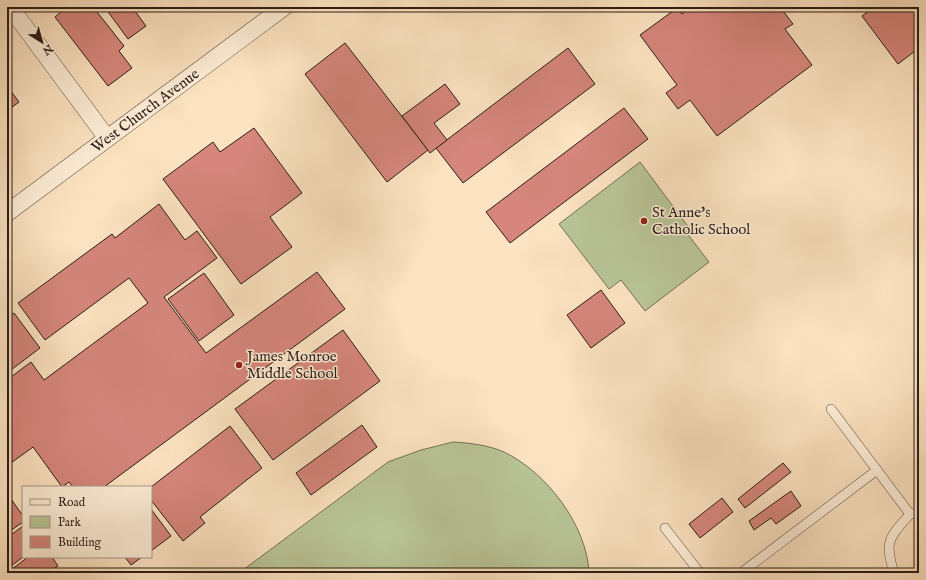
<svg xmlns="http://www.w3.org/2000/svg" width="926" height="580" viewBox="0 0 926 580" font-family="'IM FELL English',serif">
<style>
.green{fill:#b9c597;stroke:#727157}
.building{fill:#d6867c;stroke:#2b1d17}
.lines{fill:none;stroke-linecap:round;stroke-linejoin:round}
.service-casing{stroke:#5f4e42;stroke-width:10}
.minor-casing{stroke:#5f4e42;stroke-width:18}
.service{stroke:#fdedd7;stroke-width:9}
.minor{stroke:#fdedd7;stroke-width:17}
.poi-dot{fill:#8f2418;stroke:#fdedd7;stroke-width:1.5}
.labels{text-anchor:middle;stroke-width:3;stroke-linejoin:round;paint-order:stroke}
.street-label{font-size:15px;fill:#2b1d17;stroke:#fdedd7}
.poi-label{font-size:15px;fill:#2b1d17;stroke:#fdedd7;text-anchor:start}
</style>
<rect width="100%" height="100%" fill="#fce3c1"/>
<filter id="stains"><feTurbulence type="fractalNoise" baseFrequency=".005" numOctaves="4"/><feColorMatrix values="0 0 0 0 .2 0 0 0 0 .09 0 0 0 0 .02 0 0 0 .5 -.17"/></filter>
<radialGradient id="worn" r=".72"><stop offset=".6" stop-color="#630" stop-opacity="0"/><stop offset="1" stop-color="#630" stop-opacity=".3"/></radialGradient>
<g class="green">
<path d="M640 162 690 229 686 232 709 262 645 311 621 280 609 289 559 224Z"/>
<path d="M453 442C470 443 488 445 504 452 546 472 587 525 589 573H239L388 462 421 450Z"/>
</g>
<g class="building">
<path d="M67 7H93L124 46 119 51 132 68 108 86 55 17Z"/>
<path d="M108 7H132L146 26 128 39 106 9Z"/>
<path d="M691 7H769L772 10 780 7 793 24 785 29 812 65 717 136 690 100 678 109 666 93 677 85 640 35 677 8 682 14Z"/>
<path d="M875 7H919V48L898 64 862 16Z"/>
<path d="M345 43 428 150 387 182 305 74Z"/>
<path d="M568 48 595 84 463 183 436 148Z"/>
<path d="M445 84 460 104 434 123 447 140 430 153 402 116Z"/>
<path d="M7 86 19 102 7 111Z"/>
<path d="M624 108 648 139 510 243 486 212Z"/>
<path d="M254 128 302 193 270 217 292 247 241 284 163 179 213 142 220 152Z"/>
<path d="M159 204 185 240 197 231 217 258 164 297 206 353 317 272 345 309 104 487H73L69 482 62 487 33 447 11 463 7 458V380L31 362 44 380 148 303 129 278 45 340 18 303 112 234 115 238Z"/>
<path d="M204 273 234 315 199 341 168 299Z"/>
<path d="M601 290 625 323 591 348 567 315Z"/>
<path d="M14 313 40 348 7 373V318Z"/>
<path d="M343 330 380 381 273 460 235 409Z"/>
<path d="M362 425 377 447 311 495 296 473Z"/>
<path d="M230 426 262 468 200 517 205 523 183 541 151 500V487Z"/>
<path d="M783 463 791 472 745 508 738 499Z"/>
<path d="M791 491 801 506 776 524 771 518 754 530 749 521Z"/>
<path d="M722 498 733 512 700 538 689 524Z"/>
<path d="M11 499 23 516V522L7 533V502Z"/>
<path d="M151 509 171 536 151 551Z"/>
<path d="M23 526V557L7 569V538Z"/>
<path d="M28 557H52L58 566 48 573H7Z"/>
<path d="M125 557H142L131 565Z"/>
</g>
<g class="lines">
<g class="service-casing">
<g id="service">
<path d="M831 409 910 514"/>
<path d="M665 528 700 573"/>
<path d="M741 573 877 470"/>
<path d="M894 573C884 541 889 538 910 514L919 513"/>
</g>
</g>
<g class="minor-casing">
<g id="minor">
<path d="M10 7 107 138"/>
<path id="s1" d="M7 213 284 7"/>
</g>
</g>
<use href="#service" class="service"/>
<use href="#minor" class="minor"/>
</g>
<g class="poi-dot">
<circle cx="644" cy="221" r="4"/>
<circle cx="239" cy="365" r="4"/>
</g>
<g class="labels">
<g class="street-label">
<text dy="5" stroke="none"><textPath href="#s1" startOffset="172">West Church Avenue</textPath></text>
</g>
<g class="poi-label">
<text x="652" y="217">St Anne's<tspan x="652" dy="17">Catholic School</tspan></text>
<text x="247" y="361">James Monroe<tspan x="247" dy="17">Middle School</tspan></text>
</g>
</g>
<rect width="926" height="580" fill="none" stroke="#fce3c1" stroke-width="24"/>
<rect x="8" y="8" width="910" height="564" fill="none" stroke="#2b1d17" stroke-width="2"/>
<rect x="12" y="12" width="902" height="556" fill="none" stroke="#2b1d17"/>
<rect x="22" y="486" width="130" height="72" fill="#fdedd7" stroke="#a99a8a"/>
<rect x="30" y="499" width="20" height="6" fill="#fdedd7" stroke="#a99a8a"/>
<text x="58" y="506" font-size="12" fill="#2b1d17">Road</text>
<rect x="30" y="516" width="20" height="12" fill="#b9c597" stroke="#a99a8a"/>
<text x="58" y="526" font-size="12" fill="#2b1d17">Park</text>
<rect x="30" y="536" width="20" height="12" fill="#d6867c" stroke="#a99a8a"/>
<text x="58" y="546" font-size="12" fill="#2b1d17">Building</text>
<g transform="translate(42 42) rotate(143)" stroke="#fdedd7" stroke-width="3" paint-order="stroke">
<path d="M0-3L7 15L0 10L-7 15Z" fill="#2b1d17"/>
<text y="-6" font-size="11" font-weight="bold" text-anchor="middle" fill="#2b1d17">N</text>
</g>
<rect width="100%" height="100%" filter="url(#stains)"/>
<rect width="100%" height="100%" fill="url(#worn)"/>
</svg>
